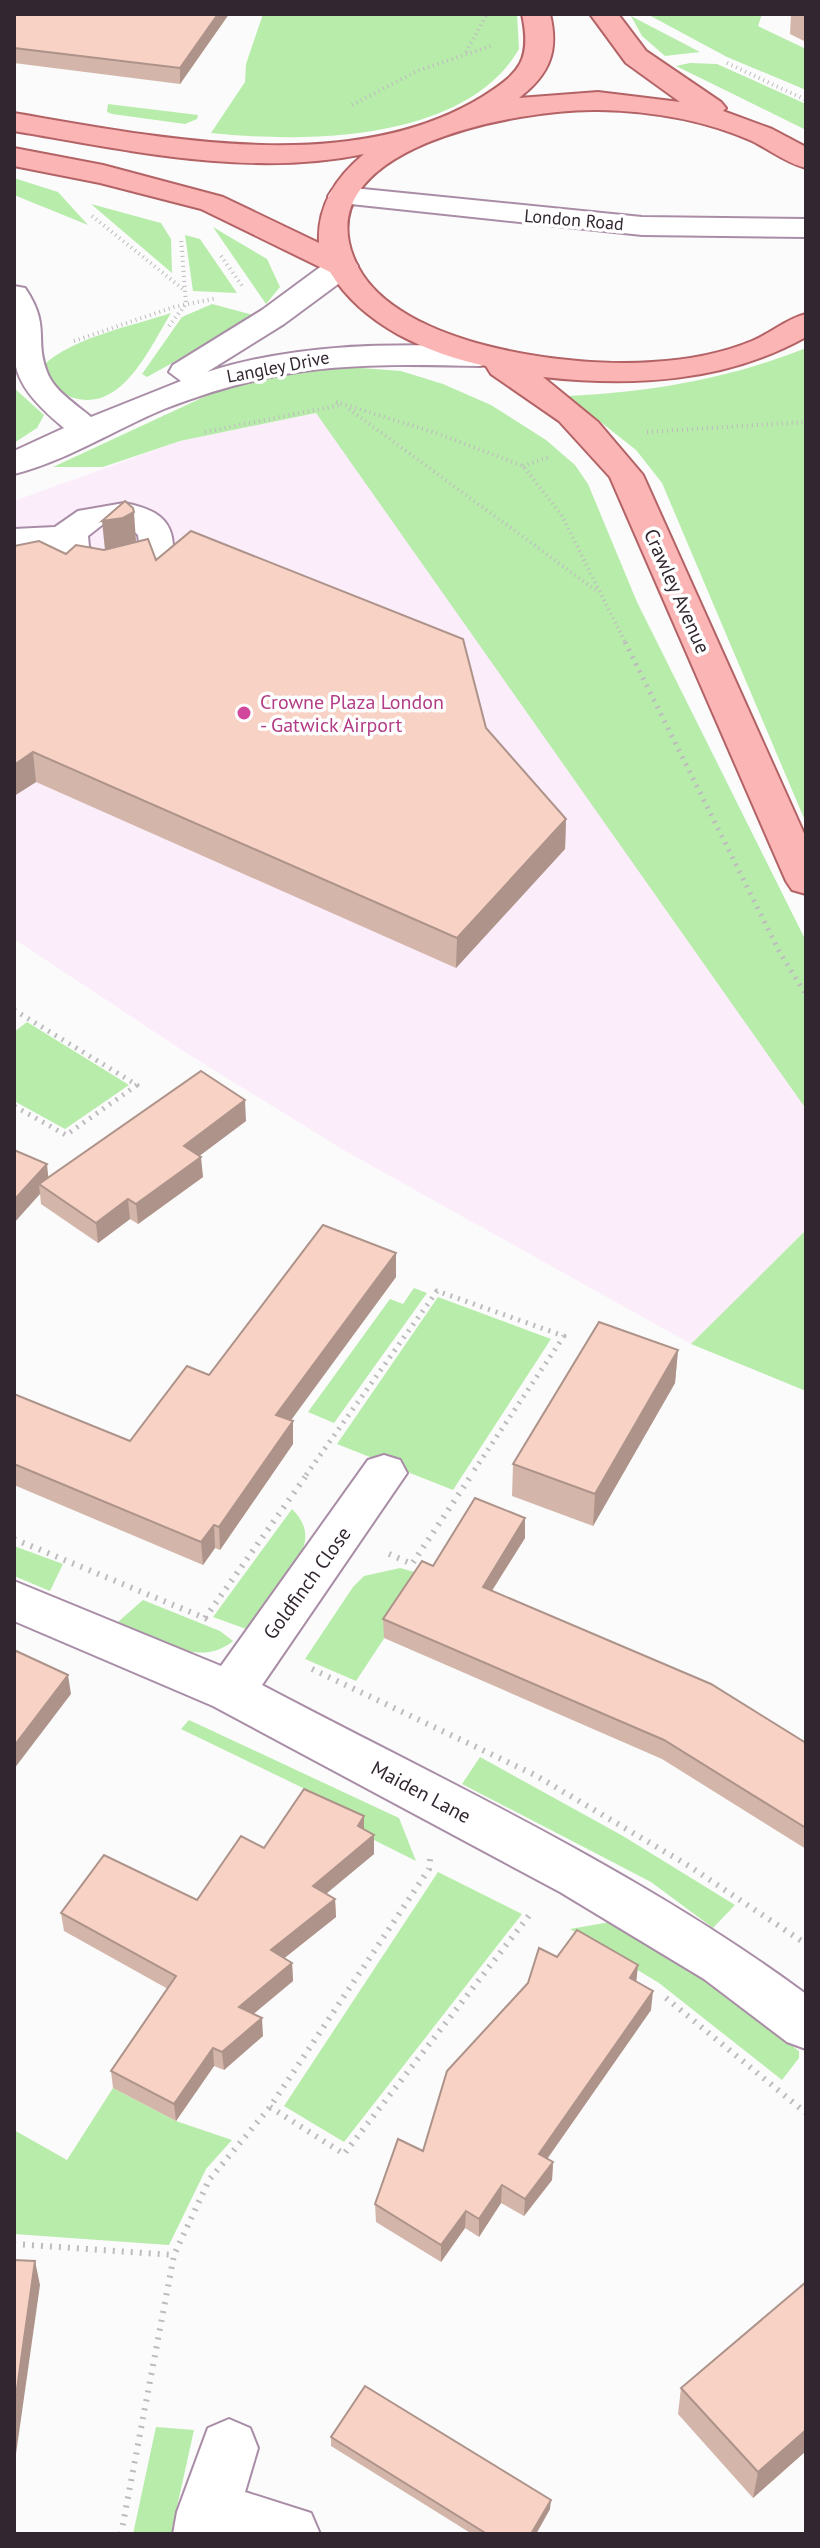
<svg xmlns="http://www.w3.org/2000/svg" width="820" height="2548" viewBox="0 0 820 2548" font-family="'PT Sans',sans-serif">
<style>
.built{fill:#fcedfb}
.green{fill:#b8ecab}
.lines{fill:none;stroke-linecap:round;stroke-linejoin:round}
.minor-casing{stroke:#a98da7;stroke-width:4}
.major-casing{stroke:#b36366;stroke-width:4}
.path-far2{stroke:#bebbbe;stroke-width:4;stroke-dasharray:1 4;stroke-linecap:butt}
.path-far1{stroke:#bebbbe;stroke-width:5;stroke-dasharray:2 6;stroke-linecap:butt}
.path{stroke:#bebbbe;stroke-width:6;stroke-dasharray:2 7;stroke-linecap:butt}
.minor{fill:#fff;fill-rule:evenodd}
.major{fill:#fbb5b5;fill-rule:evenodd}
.wall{fill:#d4b5a9}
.shaded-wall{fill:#ad938a}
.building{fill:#f7d2c5;stroke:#ad938a;stroke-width:2}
.hotel-dot{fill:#d1479c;stroke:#fff;stroke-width:3}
.labels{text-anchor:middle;stroke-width:7;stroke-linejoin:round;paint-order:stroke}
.far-street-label{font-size:18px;fill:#322731;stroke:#fff}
.street-label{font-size:20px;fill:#322731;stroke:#fff}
.hotel-label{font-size:20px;fill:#b23c85;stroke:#fff;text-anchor:start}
</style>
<rect width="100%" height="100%" fill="#fbfbfb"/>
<path class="built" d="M316 413 501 669 806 1108V1230L691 1344 347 1152 188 1054 14 939V501L180 441Z"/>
<g class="green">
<path d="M263 14H517L519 49C465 142 304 143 211 133L245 82 246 64Z"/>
<path d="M647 14H762L758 26 806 49V90L727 57Z"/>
<path d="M631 16 700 52 665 56 642 36Z"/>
<path d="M690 63 717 64 806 104V130L676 66Z"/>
<path d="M108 104 198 115 197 119 185 124 112 114 107 112Z"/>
<path d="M14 178 58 192 88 225 14 195Z"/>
<path d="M91 204 161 223 171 239 172 273Z"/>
<path d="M213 227 267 259 280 287 266 304Z"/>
<path d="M185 235 200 239 237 293 193 291Z"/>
<path d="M212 304 257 316 147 377 142 374 182 317Z"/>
<path d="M171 313C145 356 114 430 52 387L44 365C71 338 135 325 171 313Z"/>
<path d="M806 348V823L662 483 636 450 568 396C651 392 728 379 806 348Z"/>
<path d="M335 366 401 371 443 384 491 405 546 440 575 465 588 484 637 602 806 941V1109L316 413 180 441 103 467H53L221 389 272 374Z"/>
<path d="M14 388 44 415 37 428 14 443Z"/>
<path d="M27 1022 129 1085 65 1129 14 1101V1032Z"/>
<path d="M806 1230V1391L691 1344Z"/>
<path d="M414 1288 427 1293 334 1423 308 1412 390 1299 403 1304Z"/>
<path d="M438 1297 551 1339 453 1490 337 1444Z"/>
<path d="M292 1509C308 1525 309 1540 298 1559L246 1629 213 1617Z"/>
<path d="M14 1546 63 1564 50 1591 14 1576Z"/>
<path d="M400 1568 426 1575 356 1681 305 1659 353 1587 364 1576Z"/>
<path d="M143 1600 220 1631 233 1641C198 1670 154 1637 118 1622Z"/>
<path d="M189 1720 399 1818 416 1861 364 1835 305 1789 181 1729Z"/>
<path d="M480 1757 623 1836 735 1905 713 1928 651 1882 462 1784Z"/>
<path d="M438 1872 522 1914 344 2142 284 2106Z"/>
<path d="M610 1922 724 1993 799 2051V2058L782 2080 659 1983 570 1929Z"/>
<path d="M113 2088 176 2121 232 2140 206 2169 169 2245 14 2234V2130L67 2160Z"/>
<path d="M156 2427 194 2430 171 2534H133Z"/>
</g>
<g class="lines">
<g class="minor-casing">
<g id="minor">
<path d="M343 187 642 217 806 219V237L642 235 332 202 328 196 332 190Z"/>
<path d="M342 257 353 259 358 266 353 273 284 324 207 372C298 343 386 344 480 346L491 349 496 356 491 363 480 366C357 363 281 363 164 409 116 429 64 462 14 474V451L64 428C2 376 14 361 14 286L25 288C51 326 34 339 47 372 54 391 76 404 91 417L181 381 169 372 173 365 262 310 331 259Z"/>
<path d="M124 503C150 508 172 516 173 546 155 573 91 588 65 563 61 559 58 552 54 548L14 549V529L55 527 78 511ZM126 524 138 535 139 542C124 553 103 559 89 547L88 536 102 525Z"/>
<path d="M384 1455 400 1460 407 1473 262 1685C446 1782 638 1870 806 1994V2049L787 2042 704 1979 560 1892 213 1706 14 1621V1581L221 1666 368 1460Z"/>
<path d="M229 2419 250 2428 258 2448 245 2492 311 2513 320 2534H173L177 2512 208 2428Z"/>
</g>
</g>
<g class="major-casing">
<path id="major" d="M522 14H550C559 51 550 74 519 98L598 92 680 102 626 63 590 14H618L646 51 721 102 726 108 723 111 772 129 806 147V168C786 163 770 150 752 141 705 120 650 111 599 110 525 108 296 147 358 267 400 347 572 368 652 362 685 360 721 354 752 341 771 333 786 319 806 314V337C725 382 634 387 543 377L598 422 643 475 806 838V894L792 890 786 881 610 477 559 421 491 374 486 366C427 353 363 326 330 272L201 209 100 183 14 166V148L103 165 223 197 319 243C317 206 336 177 364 154 249 178 127 150 14 131V113C161 138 349 178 482 97 520 73 532 60 522 14Z"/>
</g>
<g class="path-far2">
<path d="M466 52 487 14"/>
<path d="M727 63 806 100"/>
<path d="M352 105 417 71 494 45"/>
<path d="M92 216 183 289"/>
<path d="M221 256 243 287"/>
<path d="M169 326 186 304 181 238"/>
<path d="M74 341 174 307 217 298"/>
<path d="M336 402 439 434 523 466 561 514 626 644"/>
<path d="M349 409 598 592"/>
<path d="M205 432 340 405"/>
<path d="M647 432 806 422"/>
<path d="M523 466 549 457"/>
</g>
<g class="path-far1">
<path d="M625 642 779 951 806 995"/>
<path d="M14 1010 137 1085 66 1135 14 1106"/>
<path d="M306 1475 437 1291 564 1336 471 1475"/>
</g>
<g class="path">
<path d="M14 1539 212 1621"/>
<path d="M389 1554 412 1564 473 1473"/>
<path d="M205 1618 308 1473"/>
<path d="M312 1669 535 1775 689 1866 806 1944"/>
<path d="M666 1998 806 2113"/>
<path d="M270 2107 344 2154 531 1913"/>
<path d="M14 2244 174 2255"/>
<path d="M121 2534 174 2255 209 2180 270 2107 429 1869 430 1859"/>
</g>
<use href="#minor" class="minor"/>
<use href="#major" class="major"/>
</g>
<g class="wall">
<path d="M14 14H229L180 84 14 63Z"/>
<path d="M791 14H806V42L790 34Z"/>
<path d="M136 541 132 543 156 560 486 728 566 819 565 849 456 968 36 782 14 796 66 554 105 550Z"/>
<path d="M246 1121 199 1156 203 1177 138 1224 130 1219 98 1243 41 1204 40 1194 14 1150 48 1177Z"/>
<path d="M396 1253V1277L290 1420 293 1421V1444L220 1550 215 1548 203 1565 14 1485V1394L130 1441 209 1375Z"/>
<path d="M678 1350 675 1383 593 1526 512 1496 513 1464Z"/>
<path d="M525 1518V1538L492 1591 806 1743V1849L662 1759 384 1638 383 1619 433 1566Z"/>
<path d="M364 1816V1829L374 1854 326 1893 335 1899 336 1917 284 1958 292 1963 293 1981 253 2014 263 2036 224 2070 214 2066 176 2121 113 2088 111 2071 168 1989 64 1931 61 1913 197 1900 264 1848Z"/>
<path d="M557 1957 638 1965 636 1981 651 2010 547 2159 553 2162 552 2180 524 2216 501 2203 479 2237 465 2228 441 2262 376 2222 375 2204 423 2151Z"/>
<path d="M806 2282V2451L753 2498 678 2414 681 2388Z"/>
<path d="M331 2437 550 2509 536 2534H472L331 2446Z"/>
</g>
<g class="shaded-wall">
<path d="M218 14H229L180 84V68Z"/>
<path d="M134 512 136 541 126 546 105 550 102 521Z"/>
<path d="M33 752 36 782 14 796V765Z"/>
<path d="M566 819 565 849 456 968 457 938Z"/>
<path d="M245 1100 246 1121 186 1166 184 1146Z"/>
<path d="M201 1157 203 1177 138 1224 136 1204Z"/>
<path d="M47 1164 49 1184H39L40 1194 14 1223V1200Z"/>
<path d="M128 1199 130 1219 98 1243 96 1223Z"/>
<path d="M396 1253V1277L278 1438 276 1415Z"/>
<path d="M678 1350 675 1383 593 1526 595 1494Z"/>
<path d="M293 1421V1444L220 1550 219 1527Z"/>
<path d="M525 1518V1538L482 1606 483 1587Z"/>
<path d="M214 1525 215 1548 203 1565 201 1542Z"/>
<path d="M68 1675 71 1694 14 1769V1746Z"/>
<path d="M364 1816V1835L358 1826Z"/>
<path d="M374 1835V1854L314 1904 313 1886Z"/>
<path d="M335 1899 336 1917 272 1968 271 1950Z"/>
<path d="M292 1963 293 1981 240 2025 239 2007Z"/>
<path d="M638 1965 636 1984 630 1978Z"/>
<path d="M653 1991 651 2010 538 2172 539 2154Z"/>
<path d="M262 2018 263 2036 224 2070 222 2052Z"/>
<path d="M213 2048 214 2066 176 2121 174 2104Z"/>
<path d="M553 2162 552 2180 524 2216 525 2199Z"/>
<path d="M502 2185 501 2203 479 2237V2219Z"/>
<path d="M466 2211 465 2228 441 2262V2245Z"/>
<path d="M35 2261 40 2285 14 2468V2410Z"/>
<path d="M806 2430V2451L753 2498 758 2472Z"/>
<path d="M551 2500 550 2509 536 2534H531Z"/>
</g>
<g class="building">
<path d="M14 14H218L180 68 14 48Z"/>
<path d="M125 501 133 508 134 512 123 518 102 521Z"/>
<path d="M191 531 463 639 486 728 566 819 457 938 33 752 14 765V546L39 541 66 554 76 545 104 550 148 539 156 560Z"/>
<path d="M201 1071 245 1100 184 1146 201 1157 136 1204 128 1199 96 1223 39 1184Z"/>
<path d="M14 1150 47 1164 14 1200Z"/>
<path d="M323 1225 396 1253 276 1415 293 1421 219 1527 214 1525 201 1542 14 1464V1394L130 1441 187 1366 209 1375Z"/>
<path d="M599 1322 678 1350 595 1494 513 1464Z"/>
<path d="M475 1498 525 1518 483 1587 711 1684 806 1743V1828L664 1740 383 1619 422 1561 433 1566Z"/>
<path d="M14 1650 68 1675 14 1746Z"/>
<path d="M304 1789 364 1816 358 1826 374 1835 313 1886 335 1899 271 1950 292 1963 239 2007 262 2018 222 2052 213 2048 174 2104 111 2071 176 1976 61 1913 104 1855 197 1900 241 1836 264 1848Z"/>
<path d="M577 1930 638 1965 630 1978 653 1991 539 2154 553 2162 525 2199 502 2185 479 2219 466 2211 441 2245 375 2204 398 2139 423 2151 447 2071 528 1983 539 1948 557 1957Z"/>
<path d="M14 2260 35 2261 14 2410Z"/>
<path d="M806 2282V2430L758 2472 681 2388Z"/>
<path d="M365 2386 551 2500 531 2534H487L331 2437Z"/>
</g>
<circle class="hotel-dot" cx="244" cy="713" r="8"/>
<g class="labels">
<g class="far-street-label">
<text transform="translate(574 220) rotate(5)" y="6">London Road</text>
<text transform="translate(278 367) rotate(-11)" y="6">Langley Drive</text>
</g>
<g class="street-label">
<text transform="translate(677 591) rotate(66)" y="7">Crawley Avenue</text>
<text transform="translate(307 1583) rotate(-54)" y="7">Goldfinch Close</text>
<text transform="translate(421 1792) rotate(28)" y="7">Maiden Lane</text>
</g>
<g class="hotel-label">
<text x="260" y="709">Crowne Plaza London<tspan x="260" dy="23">- Gatwick Airport</tspan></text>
</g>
</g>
<rect width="820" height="2548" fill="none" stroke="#322731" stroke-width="32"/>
</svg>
